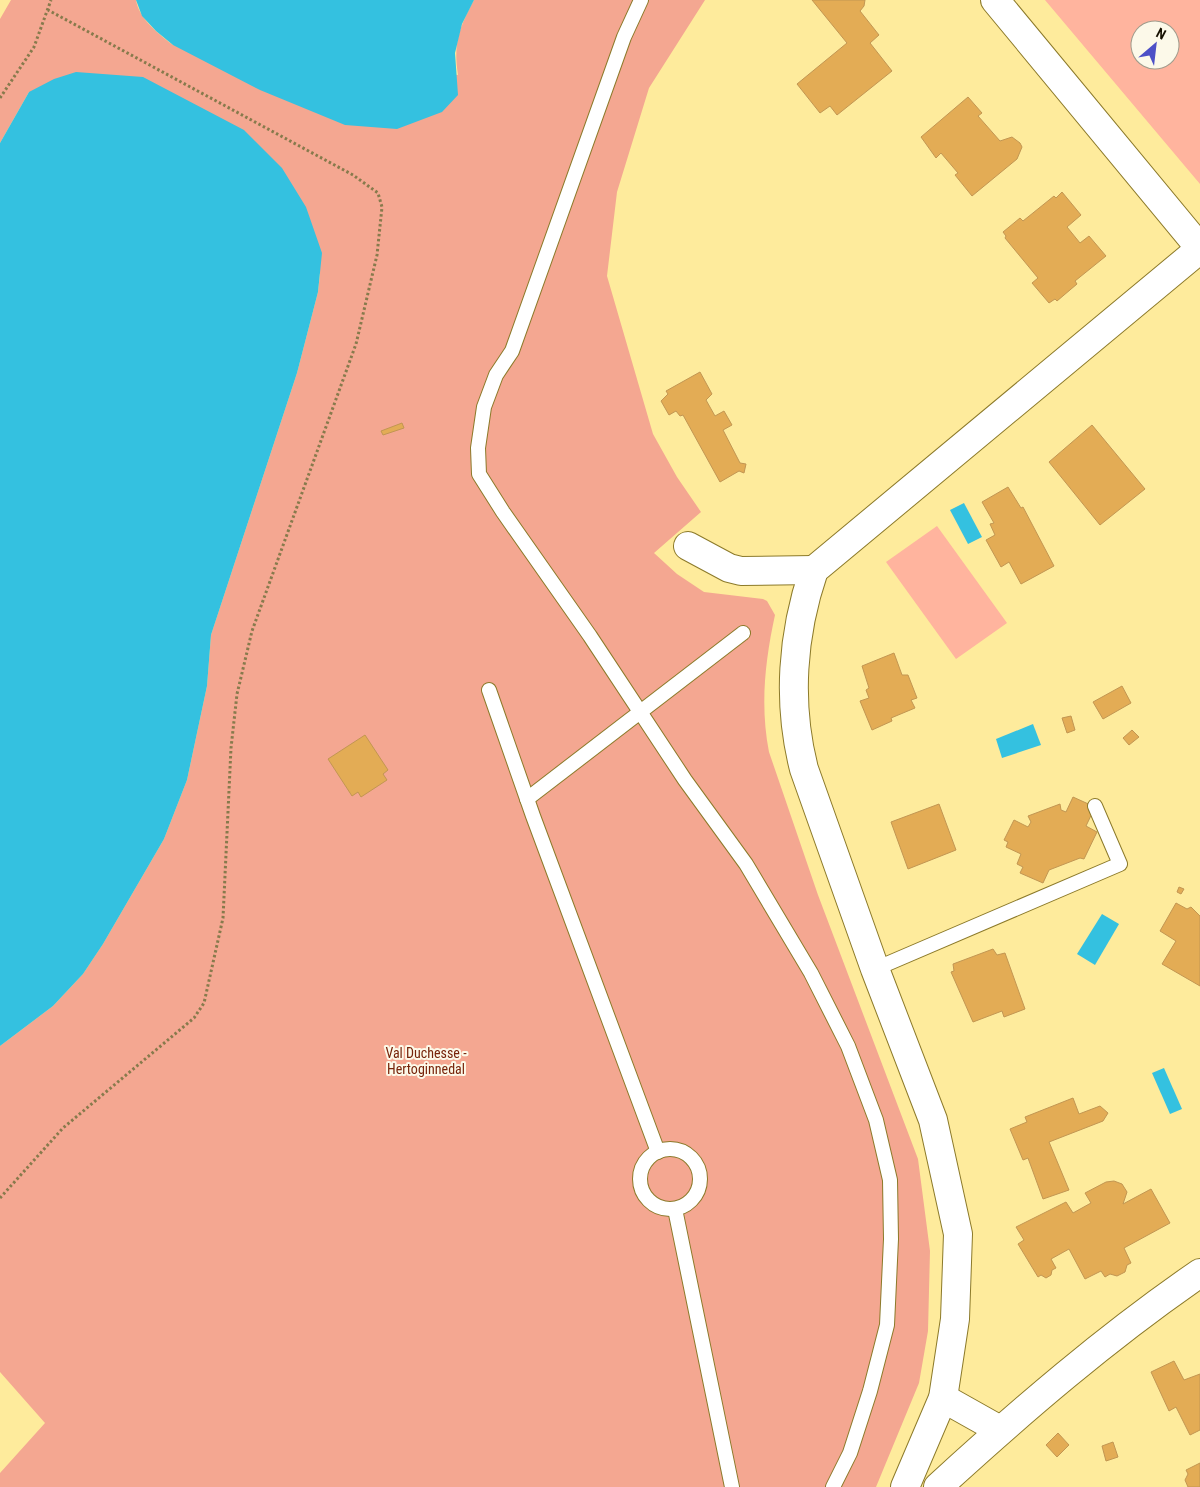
<svg xmlns="http://www.w3.org/2000/svg" width="1200" height="1487" viewBox="0 0 1200 1487" font-family="'Roboto Condensed',sans-serif">
<style>
.green{fill:#ffb49e;fill-rule:evenodd}
.forest{fill:#f4a791}
.water{fill:#34c1e0}
.building{fill:#e3ac55;stroke:#c29652}
.lines{fill:none;stroke-linecap:round;stroke-linejoin:round}
.lane-casing{stroke:#8c7a2a;stroke-width:16}
.street-casing{stroke:#8c7a2a;stroke-width:30}
.path{stroke:#877a4c;stroke-width:3;stroke-dasharray:2.5 2.5;stroke-linecap:butt}
.lane{stroke:#fff;stroke-width:14}
.street{stroke:#fff;stroke-width:28}
.labels{text-anchor:middle;stroke-width:4;stroke-linejoin:round;paint-order:stroke}
.park-label{font-size:14px;fill:#77240a;stroke:#fcf9e9}
</style>
<rect width="100%" height="100%" fill="#feeb9c"/>
<g class="green">
<path d="M1045 0H1200V184ZM1140 30H1170V60H1140Z"/>
<path d="M937 526 1007 623 956 659 886 562Z"/>
</g>
<path class="forest" d="M11 0H136C139 19 159 34 173 45L458 75C453 43 459 28 474 0H705L649 88 617 192 607 276 653 434 677 477 701 512 654 553 677 574 704 592 763 599 767 601 775 615C765 661 760 706 769 752L818 895 918 1159 930 1251 928 1331 919 1383 876 1487H0V1473L45 1423 0 1372V1046L53 1006 83 974 103 944 164 839 187 780 207 686 211 635 297 373 318 292 320 274 29 92 0 143V19Z"/>
<g class="water">
<path d="M136 0H474L462 24 455 53 458 95 442 112 397 129 345 125 260 90 173 45 156 31 142 16Z"/>
<path d="M76 72 143 77 244 130 282 168 306 207 322 253 318 292 297 373 211 635 207 686 187 780 164 839 103 944 83 974 53 1006 0 1046V143L29 92 54 79Z"/>
<path d="M964 503 982 537 968 544 950 510Z"/>
<path d="M1033 724 1041 745 1002 758 996 739Z"/>
<path d="M1102 914 1119 924 1095 965 1077 954Z"/>
<path d="M1164 1068 1182 1109 1170 1114 1152 1073Z"/>
</g>
<g class="building">
<path d="M812 0H865L864 6 860 11 879 35 870 43 892 71 837 115 830 106 820 113 797 84 847 43Z"/>
<path d="M968 97 982 113 978 116 1000 141 1012 137 1020 143 1022 147 1017 159 972 196 955 175 958 173 941 153 936 158 921 137Z"/>
<path d="M1062 192 1081 215 1067 227 1080 243 1089 236 1106 256 1075 281 1077 284 1057 301 1055 299 1049 303 1032 283 1038 278 1005 238 1006 236 1003 232 1020 218 1023 221 1054 196 1056 198Z"/>
<path d="M700 372 712 394 706 400 715 416 724 411 732 425 723 430 740 463 746 464 744 473 739 471 720 482 683 415 680 416 676 411 669 415 661 401 668 394 666 391Z"/>
<path d="M402 423 404 428 383 435 381 431Z"/>
<path d="M1092 425 1145 489 1100 525 1049 462Z"/>
<path d="M1008 487 1021 508 1023 507 1054 566 1021 584 1009 562 1001 567 986 540 995 535 990 524 994 523 982 502Z"/>
<path d="M894 653 902 675H908L917 698 911 700 915 708 891 718 892 721 872 730 860 701 869 698 866 690 869 688 862 666Z"/>
<path d="M1122 686 1131 703 1103 719 1093 702Z"/>
<path d="M1071 716 1075 730 1067 733 1062 718Z"/>
<path d="M1132 730 1139 737 1129 745 1123 738Z"/>
<path d="M365 735 388 770 383 774 387 780 361 797 358 792 352 796 328 759Z"/>
<path d="M1073 797 1095 807 1086 826 1097 832 1084 859 1080 858 1049 870 1043 883 1020 873 1023 867 1017 864 1021 854 1006 847 1008 842 1004 840 1014 820 1028 827 1031 822 1028 816 1060 804 1061 810 1066 812Z"/>
<path d="M939 804 956 850 908 869 891 822Z"/>
<path d="M1179 887 1184 889 1181 894 1177 892Z"/>
<path d="M1176 903 1187 909 1191 907 1200 916V986L1162 964 1176 941 1160 931Z"/>
<path d="M993 949 997 955 1005 953 1025 1009 1004 1017 1002 1011 973 1022 951 972 954 971 953 964Z"/>
<path d="M1073 1098 1079 1114 1100 1106 1108 1113 1103 1121 1049 1142 1069 1190 1043 1199 1028 1158 1023 1160 1010 1129 1027 1122 1025 1117Z"/>
<path d="M1114 1181 1122 1184 1127 1192 1123 1204 1151 1189 1170 1223 1124 1248 1131 1263 1127 1265 1125 1272 1117 1276 1110 1274 1105 1277 1101 1271 1085 1279 1069 1249 1051 1259 1056 1268 1052 1270 1051 1275 1046 1278 1041 1275 1038 1277 1018 1244 1024 1240 1016 1227 1066 1202 1073 1213 1091 1203 1085 1193 1106 1182Z"/>
<path d="M1174 1361 1184 1380 1200 1374V1430L1190 1435 1176 1407 1169 1411 1151 1372Z"/>
<path d="M1058 1433 1069 1445 1057 1457 1046 1445Z"/>
<path d="M1113 1442 1118 1457 1106 1461 1102 1446Z"/>
<path d="M1200 1463V1487H1188L1185 1480 1188 1474 1186 1470Z"/>
</g>
<g class="lines">
<g class="lane-casing">
<g id="lane">
<path d="M641 0 624 37 512 351 496 375 484 407 478 448 479 474 503 512 590 636 685 780 746 864 811 973 848 1046 876 1120 890 1180 891 1239 887 1325 870 1391 850 1453 833 1487"/>
<path d="M489 690 533 816 658 1152"/>
<path d="M527 799 743 633"/>
<path d="M875 969 1120 864 1095 806"/>
<circle cx="670" cy="1179" r="30"/>
<path d="M675 1209 732 1487"/>
</g>
</g>
<g class="street-casing">
<g id="street">
<path d="M995 0 1200 248"/>
<path d="M688 546 729 568 741 571 814 570"/>
<path d="M943 1398 1000 1430"/>
<path d="M905 1487 943 1398 955 1319 958 1234 933 1120 875 969 804 769C787 703 792 634 814 570L1200 249"/>
<path d="M938 1487C1021 1411 1107 1337 1200 1273"/>
</g>
</g>
<g class="path">
<path d="M0 98 34 47 51 0"/>
<path d="M0 1198 63 1128 194 1018 204 1003 223 918 231 748 237 694 252 631 356 344 377 255 382 207 378 193 353 175 48 10"/>
</g>
<use href="#lane" class="lane"/>
<use href="#street" class="street"/>
</g>
<g class="labels">
<g class="park-label">
<text x="426" y="1058">Val Duchesse -<tspan x="426" dy="16">Hertoginnedal</tspan></text>
</g>
</g>
<g transform="translate(1155 45) rotate(28)"><circle r="24" fill="#fcf9e9" stroke="#a09c8c"/>
<path d="M0-4L9 19L0 12L-9 19Z" fill="#4d50c6"/>
<text y="-8" font-size="14" font-weight="bold" text-anchor="middle" fill="#161000">N</text>
</g>
</svg>
